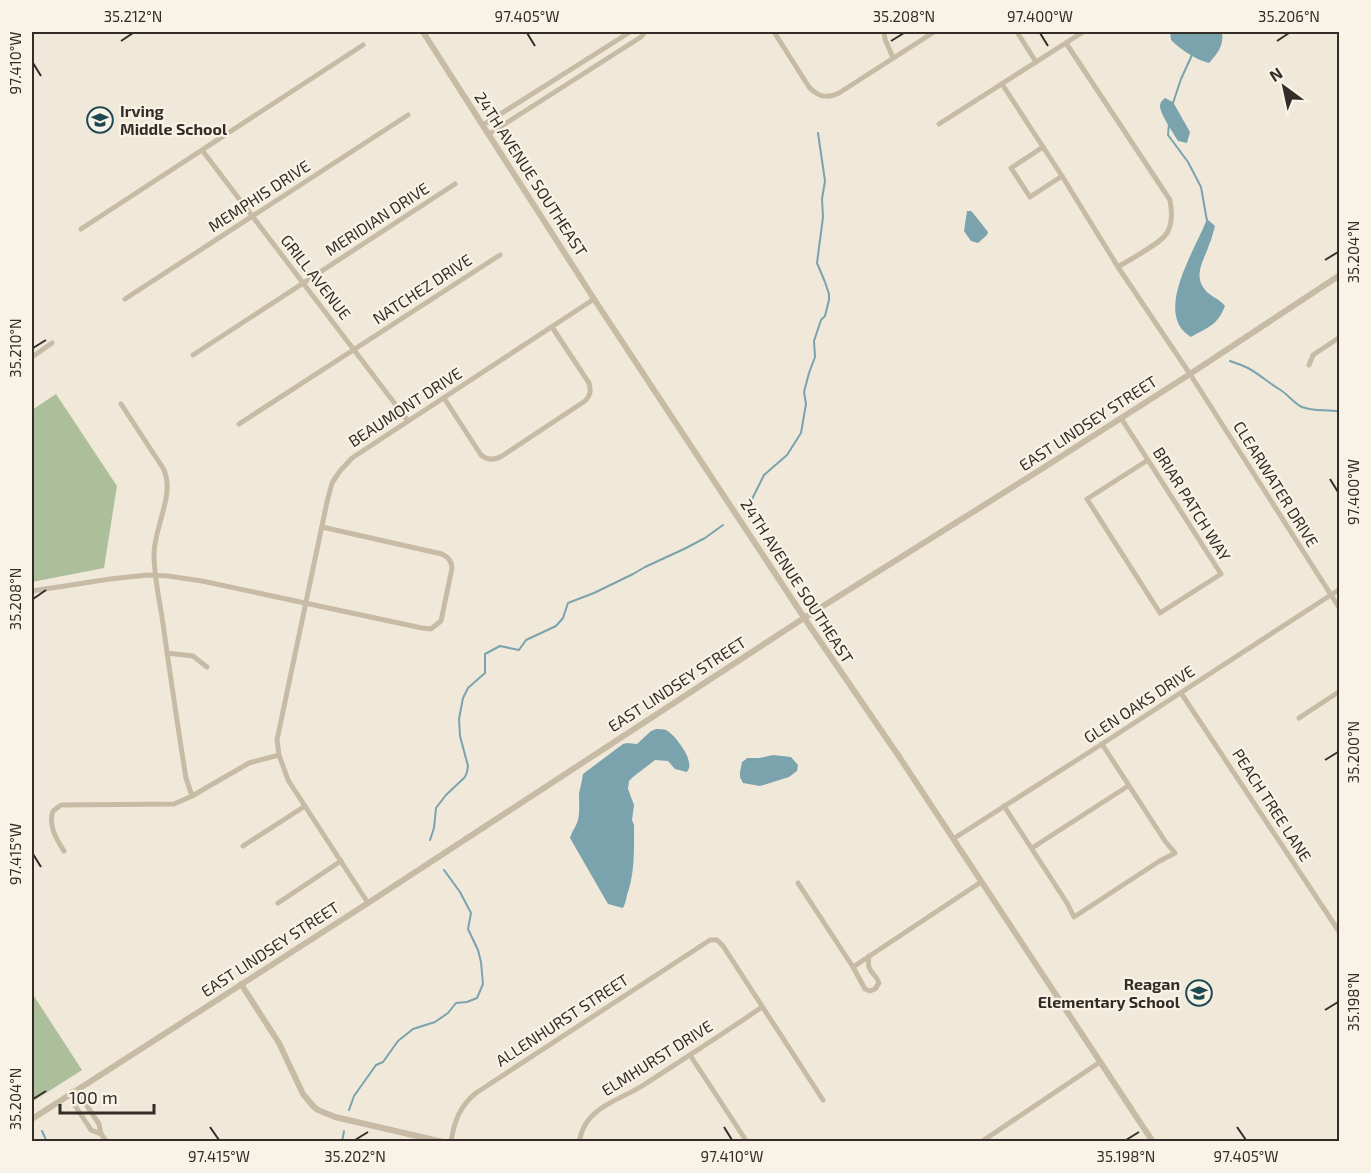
<svg xmlns="http://www.w3.org/2000/svg" width="1371" height="1173" viewBox="0 0 1371 1173" font-family="'Exo 2',sans-serif">
<style>
.green{fill:#adbf9a}
.water{fill:#7aa3ad}
.lines{fill:none;stroke-linecap:round;stroke-linejoin:round}
.stream{stroke:#7aa3ad;stroke-width:2}
.minor{stroke:#c8bba6;stroke-width:5}
.tertiary{stroke:#c8bba6;stroke-width:6}
.ticks{fill:none;stroke:#342d27;stroke-width:2}
.labels{text-anchor:middle;stroke-width:4.5;stroke-linejoin:round;paint-order:stroke}
.poi-label{font-size:16px;font-weight:bold;fill:#342d27;stroke:#f8f3e6;text-anchor:start}
.street-label{font-size:16px;fill:#342d27;stroke:#f8f3e6}
.neatline{fill:none;stroke:#342d27;stroke-width:2}
.ticks-label{font-size:15px;text-anchor:middle;fill:#342d27}
</style>
<rect width="100%" height="100%" fill="#f0e9da"/>
<g class="green">
<path d="M56 394 117 486 104 568 32 582V410Z"/>
<path d="M32 993 82 1070 32 1102Z"/>
</g>
<g class="water">
<path d="M1170 32H1222C1224 45 1218 53 1209 63 1196 60 1180 49 1171 40Z"/>
<path d="M1165 98 1173 102 1190 132 1187 143 1178 141C1174 134 1161 115 1160 107 1160 102 1162 101 1165 98Z"/>
<path d="M967 211H971L973 213 988 232 987 235 978 243 971 241 964 231Z"/>
<path d="M1207 219 1215 226C1213 232 1212 239 1209 245 1205 258 1194 273 1203 287 1208 296 1219 298 1225 306 1217 326 1208 327 1191 337 1152 314 1196 249 1207 219Z"/>
<path d="M656 729C658 729 663 729 666 730 674 734 689 754 689 763 690 768 689 768 687 772L675 769 668 761 655 760 633 777 629 781 628 789 634 805 632 820 634 825C634 849 635 873 627 895 626 900 625 904 623 908L608 904 570 838C572 831 576 827 578 820 580 811 579 803 579 794 580 788 582 781 583 774L623 744 627 743 637 744 651 731Z"/>
<path d="M773 755 791 757 798 765 797 771 789 777 773 782 760 786 743 783 740 777V772L742 762 745 760 747 758H760Z"/>
</g>
<g class="lines">
<g class="stream">
<path d="M1173 103 1181 79 1192 55"/>
<path d="M1169 123 1168 135 1188 162 1201 187 1207 221"/>
<path d="M1230 361C1236 363 1242 365 1248 368 1259 374 1269 383 1279 389 1288 394 1293 403 1302 407 1315 412 1327 409 1340 412"/>
<path d="M750 508 753 497 764 475 787 455 801 433 806 404 804 392 809 373 815 357 814 341 821 320 825 316 829 300V294L825 282 817 263 823 217 822 199 825 181 818 133"/>
<path d="M430 840 434 828 436 808 446 795 465 777 467 772 468 766 460 736 459 719 463 698 468 688 485 673V654L500 646 519 650 526 640 556 626 563 618 568 603 594 593 633 574 645 567 684 549 705 538 723 525"/>
<path d="M349 1110 354 1096 376 1065 383 1062 398 1041 413 1029 435 1022 448 1013 456 1003 467 1002 477 998 483 984 481 962 478 950 468 929 471 913 460 892 444 870"/>
<path d="M42 1131 47 1142"/>
<path d="M342 1142 344 1131"/>
</g>
<g class="minor">
<path d="M774 32 809 87C818 97 827 99 839 93L934 32"/>
<path d="M884 32 885 39 893 58"/>
<path d="M1017 32 1036 62"/>
<path d="M1066 43 1170 200C1172 211 1173 223 1167 233 1159 245 1130 259 1118 267"/>
<path d="M1002 84 1062 176 1118 267 1190 374 1340 609"/>
<path d="M939 124 1083 32"/>
<path d="M483 125 630 32"/>
<path d="M489 134 641 37 645 32"/>
<path d="M1043 147 1011 168 1030 197 1062 176"/>
<path d="M202 150 408 421"/>
<path d="M81 229 363 45"/>
<path d="M125 299 408 115"/>
<path d="M193 355 455 184"/>
<path d="M32 357 52 343"/>
<path d="M1309 365 1313 355 1340 337"/>
<path d="M444 398 481 455C488 461 495 460 502 456L585 401C591 395 591 390 589 383L552 327"/>
<path d="M121 404 163 468C176 493 154 527 154 554 154 580 161 606 164 631 171 680 178 729 186 778L192 796"/>
<path d="M1121 418 1221 574 1160 613 1087 499 1148 460"/>
<path d="M239 424 500 255"/>
<path d="M32 591 110 579 148 575 168 576 202 581 422 628 431 629 441 621 452 568C452 561 448 557 442 554L322 527"/>
<path d="M167 653 193 656 207 667"/>
<path d="M1181 693 1340 933"/>
<path d="M1299 718 1340 691"/>
<path d="M1004 806 1067 903 1074 917 1158 862 1175 853 1165 841 1102 744"/>
<path d="M953 839 1102 744 1340 589"/>
<path d="M243 846 305 806"/>
<path d="M1032 848 1128 786"/>
<path d="M64 851C56 839 48 825 53 811L61 805 174 804 192 796 249 763 279 755"/>
<path d="M798 883 853 967 865 989 870 991 875 989 879 983C875 971 866 974 869 956"/>
<path d="M278 903 341 861"/>
<path d="M368 903 288 780 279 755 277 740 327 502 332 483 340 471 352 458 594 299"/>
<path d="M853 967 981 882"/>
<path d="M690 1055 747 1142"/>
<path d="M72 1092 81 1097 99 1124 101 1134 107 1142"/>
<path d="M72 1092 74 1104 91 1130 101 1134"/>
<path d="M451 1142C454 1121 460 1106 476 1093L710 940H717L723 946 823 1100"/>
<path d="M579 1142C581 1132 584 1124 591 1117 604 1103 626 1096 642 1086 682 1060 723 1034 762 1007"/>
<path d="M981 1142 1100 1062"/>
</g>
<g class="tertiary">
<path d="M423 32 594 299 811 628 898 755 1153 1142"/>
<path d="M241 984 279 1043 303 1094 314 1107 318 1110 335 1117 443 1142"/>
<path d="M32 1119 368 903 804 618 1040 470 1190 374 1340 275"/>
</g>
</g>
<path class="ticks" d="M527 33 535 46M1040 33 1048 46M121 41 133 33M891 41 904 33M1277 41 1289 33M33 63 41 76M1325 260 1338 252M33 348 46 340M1330 479 1338 492M33 599 46 590M1325 760 1338 752M33 854 41 867M1325 1010 1338 1002M33 1099 46 1091M210 1127 219 1140M724 1127 732 1140M1237 1127 1246 1140M355 1140 368 1132M1126 1140 1139 1132"/>
<defs>
<g id="school-ring" transform="scale(1.35)"><circle r="9.5" fill="#f8f3e6" stroke="#1e4954" stroke-width="1.5"/><path d="M0-5L7-2L0 1L-7-2ZM-4 1L0 2.5L4 1V4Q0 6-4 4Z" fill="#1e4954"/></g>
</defs>
<g fill-rule="evenodd">
<use href="#school-ring" x="100" y="120"/>
<use href="#school-ring" x="1199" y="993"/>
</g>
<g class="labels">
<g class="poi-label">
<text x="120" y="117">Irving<tspan x="120" dy="18">Middle School</tspan></text>
<text x="1180" y="990" text-anchor="end">Reagan<tspan x="1180" dy="18">Elementary School</tspan></text>
</g>
<g class="street-label">
<text transform="translate(531 174) rotate(57)" y="6">24TH AVENUE SOUTHEAST</text>
<text transform="translate(259 196) rotate(-33)" y="6">MEMPHIS DRIVE</text>
<text transform="translate(377 219) rotate(-33)" y="6">MERIDIAN DRIVE</text>
<text transform="translate(316 277) rotate(52)" y="6">GRILL AVENUE</text>
<text transform="translate(422 289) rotate(-33)" y="6">NATCHEZ DRIVE</text>
<text transform="translate(405 407) rotate(-33)" y="6">BEAUMONT DRIVE</text>
<text transform="translate(1088 423) rotate(-33)" y="6">EAST LINDSEY STREET</text>
<text transform="translate(1276 484) rotate(58)" y="6">CLEARWATER DRIVE</text>
<text transform="translate(1192 504) rotate(58)" y="6">BRIAR PATCH WAY</text>
<text transform="translate(797 581) rotate(57)" y="6">24TH AVENUE SOUTHEAST</text>
<text transform="translate(677 684) rotate(-33)" y="6">EAST LINDSEY STREET</text>
<text transform="translate(1139 704) rotate(-33)" y="6">GLEN OAKS DRIVE</text>
<text transform="translate(1272 805) rotate(57)" y="6">PEACH TREE LANE</text>
<text transform="translate(270 949) rotate(-33)" y="6">EAST LINDSEY STREET</text>
<text transform="translate(562 1020) rotate(-33)" y="6">ALLENHURST STREET</text>
<text transform="translate(657 1058) rotate(-32)" y="6">ELMHURST DRIVE</text>
</g>
</g>
<rect width="1371" height="1173" fill="none" stroke="#f8f3e6" stroke-width="66"/>
<g transform="translate(1284 87) rotate(327)" stroke="#f8f3e6" stroke-width="4.5" paint-order="stroke">
<path d="M0-4.5L10 22L0 15L-10 22Z" fill="#342d27"/>
<text y="-9" font-size="16" font-weight="bold" text-anchor="middle" fill="#342d27">N</text>
</g>
<path d="M60 1104v9h94v-9" fill="none" stroke="#342d27" stroke-width="3"/>
<text x="69" y="1104" font-size="18" fill="#342d27" stroke="#f8f3e6" stroke-width="4.5" paint-order="stroke">100 m</text>
<rect x="33" y="33" width="1305" height="1107" class="neatline"/>
<g class="ticks-label">
<text x="133" y="22">35.212°N</text>
<text x="527" y="22">97.405°W</text>
<text x="904" y="22">35.208°N</text>
<text x="1040" y="22">97.400°W</text>
<text x="1289" y="22">35.206°N</text>
<text transform="translate(16 63) rotate(-90)" y="5">97.410°W</text>
<text transform="translate(1354 252) rotate(-90)" y="5">35.204°N</text>
<text transform="translate(16 348) rotate(-90)" y="5">35.210°N</text>
<text transform="translate(1354 492) rotate(-90)" y="5">97.400°W</text>
<text transform="translate(16 599) rotate(-90)" y="5">35.208°N</text>
<text transform="translate(1354 752) rotate(-90)" y="5">35.200°N</text>
<text transform="translate(16 854) rotate(-90)" y="5">97.415°W</text>
<text transform="translate(1354 1002) rotate(-90)" y="5">35.198°N</text>
<text transform="translate(16 1099) rotate(-90)" y="5">35.204°N</text>
<text x="219" y="1162">97.415°W</text>
<text x="355" y="1162">35.202°N</text>
<text x="732" y="1162">97.410°W</text>
<text x="1126" y="1162">35.198°N</text>
<text x="1246" y="1162">97.405°W</text>
</g>
</svg>
